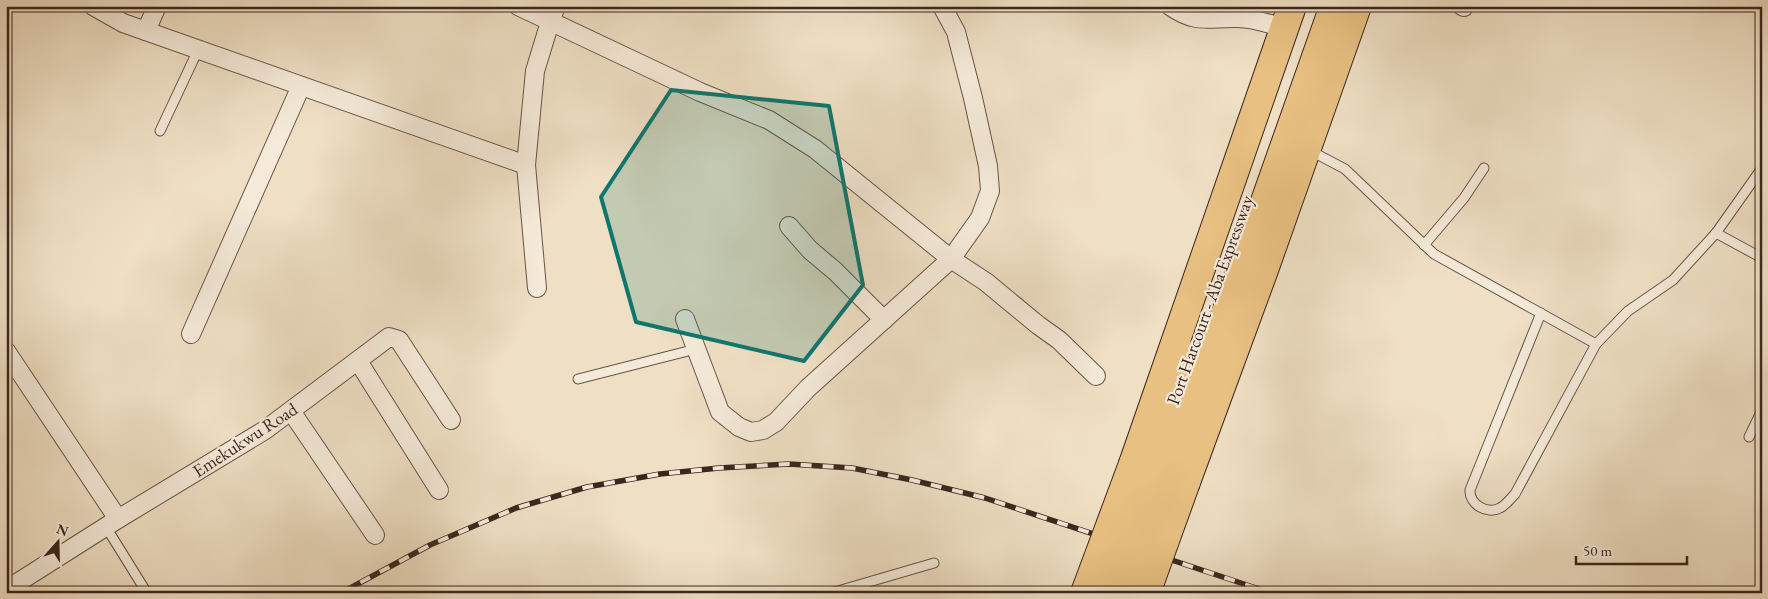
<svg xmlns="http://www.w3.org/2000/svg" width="1768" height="599" viewBox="0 0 1768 599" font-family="'EB Garamond',serif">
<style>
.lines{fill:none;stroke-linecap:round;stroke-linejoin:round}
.service-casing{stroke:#685448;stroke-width:11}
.minor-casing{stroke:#685448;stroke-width:20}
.primary-casing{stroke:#3b261e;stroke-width:30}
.trunk-casing{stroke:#3b261e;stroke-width:30}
.service{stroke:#f5ead9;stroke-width:9}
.minor{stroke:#f5ead9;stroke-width:18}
.primary{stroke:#e8c082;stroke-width:28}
.trunk{stroke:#e8c082;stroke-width:28}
.rail-casing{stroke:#3b261e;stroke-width:5.5}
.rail{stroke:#f5ead9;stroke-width:4;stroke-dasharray:11;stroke-linecap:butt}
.primary-bridge-casing{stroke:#3b261e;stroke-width:30;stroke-linecap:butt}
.trunk-bridge-casing{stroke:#3b261e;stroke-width:30;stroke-linecap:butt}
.primary-bridge{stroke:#e8c082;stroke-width:28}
.trunk-bridge{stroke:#e8c082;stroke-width:28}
.marked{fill:#0f766e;fill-opacity:0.2;stroke:#0f766e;stroke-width:4;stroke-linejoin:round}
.labels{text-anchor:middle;stroke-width:4.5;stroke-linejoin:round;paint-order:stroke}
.street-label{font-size:18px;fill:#3b261e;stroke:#f5ead9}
</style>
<rect width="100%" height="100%" fill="#efdfc4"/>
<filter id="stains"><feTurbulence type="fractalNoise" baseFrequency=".004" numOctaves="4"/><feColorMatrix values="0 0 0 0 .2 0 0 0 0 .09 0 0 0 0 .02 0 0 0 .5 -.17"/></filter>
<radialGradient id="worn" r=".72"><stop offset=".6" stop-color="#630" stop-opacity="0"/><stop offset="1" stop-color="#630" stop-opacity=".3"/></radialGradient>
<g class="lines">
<g class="service-casing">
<g id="service">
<path d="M160 131 198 50"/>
<path d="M1309 150 1345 169 1434 254 1596 344"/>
<path d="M1716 233 1762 258"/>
<path d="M1424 245 1464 198 1484 168"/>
<path d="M1541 313 1470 490C1469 504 1487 515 1500 508 1506 505 1511 498 1515 494L1596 344 1628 311 1673 280 1716 233 1762 168"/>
<path d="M578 379 696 349"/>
<path d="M1749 437 1762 410"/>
<path d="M106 527 147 593"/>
<path d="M831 593 934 563"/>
</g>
</g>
<g class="minor-casing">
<g id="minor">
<path d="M93 6 123 23 526 165"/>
<path d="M518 6 700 92 769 120 815 149 951 259 986 282 1038 325 1059 340 1096 376"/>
<path d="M1170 6C1197 25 1209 17 1238 18 1254 18 1269 24 1284 28"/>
<path d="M1462 6 1464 7"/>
<path d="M146 31 157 6"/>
<path d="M789 226 810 250 835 271 884 320"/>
<path d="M537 288 526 165 535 71 550 22 556 6"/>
<path d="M685 319 720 412 739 427 751 432 763 430 776 422 808 388 951 259 980 218 990 191 988 166 973 98 956 32 942 6"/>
<path d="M191 334 301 86"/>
<path d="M6 351 118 519"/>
<path d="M358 361 439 490"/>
<path d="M291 411 375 535"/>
<path d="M6 590 118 519 265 430 389 337 399 340 451 420"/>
</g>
</g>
<g class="primary-casing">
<g id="primary">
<path d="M1133 464 1292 6"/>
<path d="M1186 482 1265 267 1357 6"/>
</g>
</g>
<g class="trunk-casing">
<g id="trunk">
<path d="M1149 470 1190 356"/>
<path d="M1168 476 1334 6"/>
</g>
</g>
<use href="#service" class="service"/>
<use href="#minor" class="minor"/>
<use href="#primary" class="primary"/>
<use href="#trunk" class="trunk"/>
<g class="rail-casing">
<path id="rail" d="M341 593 430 545 516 508 587 487 660 474 719 468 789 464 852 468 912 480 985 498 1271 593"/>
</g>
<use href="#rail" class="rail"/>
<g class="primary-bridge-casing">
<g id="primary-bridge">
<path d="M1085 593 1133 464"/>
<path d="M1146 593 1186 482"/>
</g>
</g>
<g class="trunk-bridge-casing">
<g id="trunk-bridge">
<path d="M1105 593 1149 470"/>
<path d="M1126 593 1168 476"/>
</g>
</g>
<use href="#primary-bridge" class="primary-bridge"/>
<use href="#trunk-bridge" class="trunk-bridge"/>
</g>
<path class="marked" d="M671 90 829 106 863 285 804 361 636 322 601 197Z"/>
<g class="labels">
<g class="street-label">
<text transform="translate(1210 300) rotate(-70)" y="6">Port Harcourt - Aba Expressway</text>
<text transform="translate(245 440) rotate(-33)" y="6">Emekukwu Road</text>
</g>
</g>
<rect width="1768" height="599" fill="none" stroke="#efdfc4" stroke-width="25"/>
<rect x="8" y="8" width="1753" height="584" fill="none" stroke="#3b261e" stroke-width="2.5"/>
<rect x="12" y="12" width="1743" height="574" fill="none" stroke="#3b261e"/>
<g transform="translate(58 542) rotate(20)" stroke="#f5ead9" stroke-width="4" paint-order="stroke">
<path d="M0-4L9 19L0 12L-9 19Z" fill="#3b261e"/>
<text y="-8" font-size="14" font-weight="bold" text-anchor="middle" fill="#3b261e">N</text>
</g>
<path d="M1576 556v8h111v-8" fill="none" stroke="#3b261e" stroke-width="2.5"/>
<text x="1583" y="556" font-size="15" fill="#3b261e" stroke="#f5ead9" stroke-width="4" paint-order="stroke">50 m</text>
<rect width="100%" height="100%" filter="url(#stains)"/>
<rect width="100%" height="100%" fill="url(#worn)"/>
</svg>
